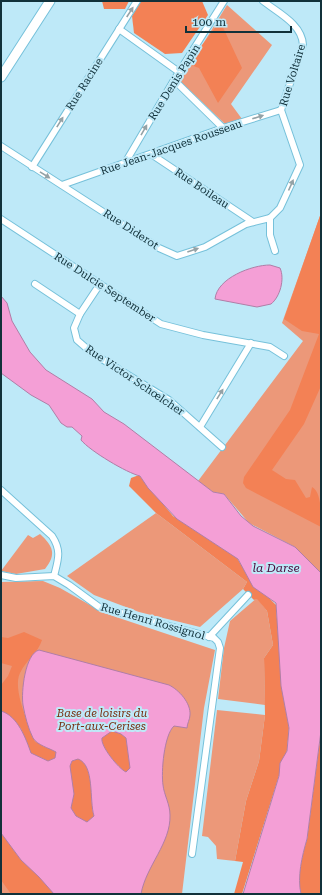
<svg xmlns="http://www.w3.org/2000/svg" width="322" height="895" viewBox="0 0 322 895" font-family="'Roboto Serif',serif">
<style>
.green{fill:#ec9879}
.forest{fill:#f38155}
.water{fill:#f49fd6;stroke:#b07ea7;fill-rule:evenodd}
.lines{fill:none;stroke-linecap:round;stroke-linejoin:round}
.street-casing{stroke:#76c1da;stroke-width:8}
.secondary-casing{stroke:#76c1da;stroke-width:11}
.street{stroke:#fff;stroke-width:6}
.secondary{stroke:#fff;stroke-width:9}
.oneway{fill:#94a2a6}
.labels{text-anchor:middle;stroke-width:4;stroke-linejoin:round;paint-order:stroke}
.street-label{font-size:11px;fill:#11313a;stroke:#bee9f8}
.park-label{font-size:11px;font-style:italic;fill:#783011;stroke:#bee9f8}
.water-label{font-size:12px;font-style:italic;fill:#490839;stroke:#bee9f8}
</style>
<rect width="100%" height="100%" fill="#bee9f8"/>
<g class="green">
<path d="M227 5 272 45 231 104 242 119 225 124 180 81Z"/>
<path d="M321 213V573L295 547 249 523 224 494 213 492 198 481 303 341 282 323Z"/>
<path d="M156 513 247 582 243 589 200 627 139 612 94 595 67 576Z"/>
<path d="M40 534C53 546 57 554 45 569L16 574 1 571 28 535 33 538Z"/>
<path d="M43 581 60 588 104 613 215 650 204 708 182 894H3L1 892V582Z"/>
<path d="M257 598 267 611 273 645 264 658 265 705 218 699 224 648 230 621Z"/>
<path d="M217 710 265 715 259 761 246 801 235 861 217 859 216 846 208 837 202 836Z"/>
</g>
<g class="forest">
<path d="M102 1H129L125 9H104Z"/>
<path d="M141 1H202L208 15 182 53 165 54 134 33 132 16Z"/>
<path d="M220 21 242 68 218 103 199 68 188 64Z"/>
<path d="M321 213V386L304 424 272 470 286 479 295 480 306 498 310 497 312 487C322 492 321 515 321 527L246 488 243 483 244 477 290 410 319 334 302 331 284 319Z"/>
<path d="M139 475 173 516 237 558 249 578 276 605 282 689 289 728 287 750 242 894H234L243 862 235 861 246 801 259 761 265 715 264 658 273 645 267 611 257 599 254 600 243 589 247 582 156 513 129 486 131 478Z"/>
<path d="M24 632 42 640C38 653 27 659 20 673 12 689 29 725 35 742L47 746 56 752 55 758 48 761 31 753 21 728 1 711V685L8 676 12 666 1 663V637L8 638Z"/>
<path d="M112 731 121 734 126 738 130 768 126 772C119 768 100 746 102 738Z"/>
<path d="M321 731V894H301C297 877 302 856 307 839Z"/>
<path d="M78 759C95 765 89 800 94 816L87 822 76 816 71 808C75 794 66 772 72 761Z"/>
<path d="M1 833 21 860 45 882 53 894H11L1 880Z"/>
</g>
<g class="water">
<path d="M270 265 280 268C285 279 280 297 271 304L257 307 215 299C217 278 252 265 270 265Z"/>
<path d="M1 296 7 303 12 321 30 352 46 370 92 399 104 412 124 424 213 492 224 494 241 516 253 526 295 547 321 573V731L307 839C302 856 297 877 301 894H243L279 776 280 763 287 751 289 728 281 686 276 603 253 587 238 559 177 519 148 488 140 476C127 473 90 451 81 440L82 436 72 427H67L61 423 49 405 31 395 1 373Z"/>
<path d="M39 650 169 685C179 690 191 703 190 715 190 719 187 724 187 728L174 726C164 735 161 772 163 785 164 795 170 804 170 815 171 843 146 866 141 894H54L39 877 21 860 1 833V711C18 716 26 739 31 753L48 761 55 758 56 752C49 748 37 745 33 738 28 728 25 716 23 705 21 692 25 654 39 650ZM112 731 121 734 126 738 130 768 126 772C119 769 100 746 102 738ZM78 759C95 765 89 800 94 816L87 822 76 816 71 808 74 794 70 766 72 761Z"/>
</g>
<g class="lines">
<g class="street-casing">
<g id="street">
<path d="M263 1C278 13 302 24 303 45L281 110 300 165 280 208 270 218V235L275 251"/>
<path d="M119 29 179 72"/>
<path d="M174 80 223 128"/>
<path d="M1 146 159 248 177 256 205 247 246 224 270 218"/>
<path d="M151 154 253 222"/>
<path d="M125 163 174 80 224 1"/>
<path d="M32 167 137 1"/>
<path d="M62 185 223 128 281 110"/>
<path d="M1 219 161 324 203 335 270 347 284 356"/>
<path d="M35 284 80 314"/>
<path d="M100 284 80 314 74 328 77 340 92 353 169 400 222 447"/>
<path d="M200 427 251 343"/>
<path d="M1 490 52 536C62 551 58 560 54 576"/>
<path d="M1 575 16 578 54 576 69 585 99 607 214 638 218 642 220 648 192 854"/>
<path d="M209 637 248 595"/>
</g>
</g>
<g class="secondary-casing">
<path id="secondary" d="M1 77 50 1"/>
</g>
<use href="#street" class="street"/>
<use href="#secondary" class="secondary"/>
</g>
<defs><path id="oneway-solid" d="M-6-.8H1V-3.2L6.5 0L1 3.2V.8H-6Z"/></defs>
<g class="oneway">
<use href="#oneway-solid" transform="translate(130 12) rotate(-57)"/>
<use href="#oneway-solid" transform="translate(258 117) rotate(-18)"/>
<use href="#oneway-solid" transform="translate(60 122) rotate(-58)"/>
<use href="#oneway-solid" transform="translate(144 130) rotate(-60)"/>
<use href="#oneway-solid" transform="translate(45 175) rotate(32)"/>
<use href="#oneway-solid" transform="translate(291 185) rotate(-66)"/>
<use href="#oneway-solid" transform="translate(193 250) rotate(-19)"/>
<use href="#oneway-solid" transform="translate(220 394) rotate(-58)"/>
</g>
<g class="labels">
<g class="street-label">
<text transform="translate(292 75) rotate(-73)" y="4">Rue Voltaire</text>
<text transform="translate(174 82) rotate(-58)" y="4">Rue Denis Papin</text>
<text transform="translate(84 84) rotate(-58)" y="4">Rue Racine</text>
<text transform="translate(171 147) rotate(-19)" y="4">Rue Jean-Jacques Rousseau</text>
<text transform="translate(202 188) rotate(34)" y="4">Rue Boileau</text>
<text transform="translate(131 229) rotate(33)" y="4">Rue Diderot</text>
<text transform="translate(105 287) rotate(33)" y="4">Rue Dulcie September</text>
<text transform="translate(135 380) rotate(34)" y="4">Rue Victor Schœlcher</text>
<text transform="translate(153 621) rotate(16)" y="4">Rue Henri Rossignol</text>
</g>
<g class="park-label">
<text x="102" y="717">Base de loisirs du<tspan x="102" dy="13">Port-aux-Cerises</tspan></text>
</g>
<g class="water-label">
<text x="276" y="572">la Darse</text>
</g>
</g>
<rect width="322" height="895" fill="none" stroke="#11313a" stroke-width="4"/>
<path d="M186 26v6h105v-6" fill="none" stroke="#11313a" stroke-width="2"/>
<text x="192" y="26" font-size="12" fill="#11313a" stroke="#bee9f8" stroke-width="3" paint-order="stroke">100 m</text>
</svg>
